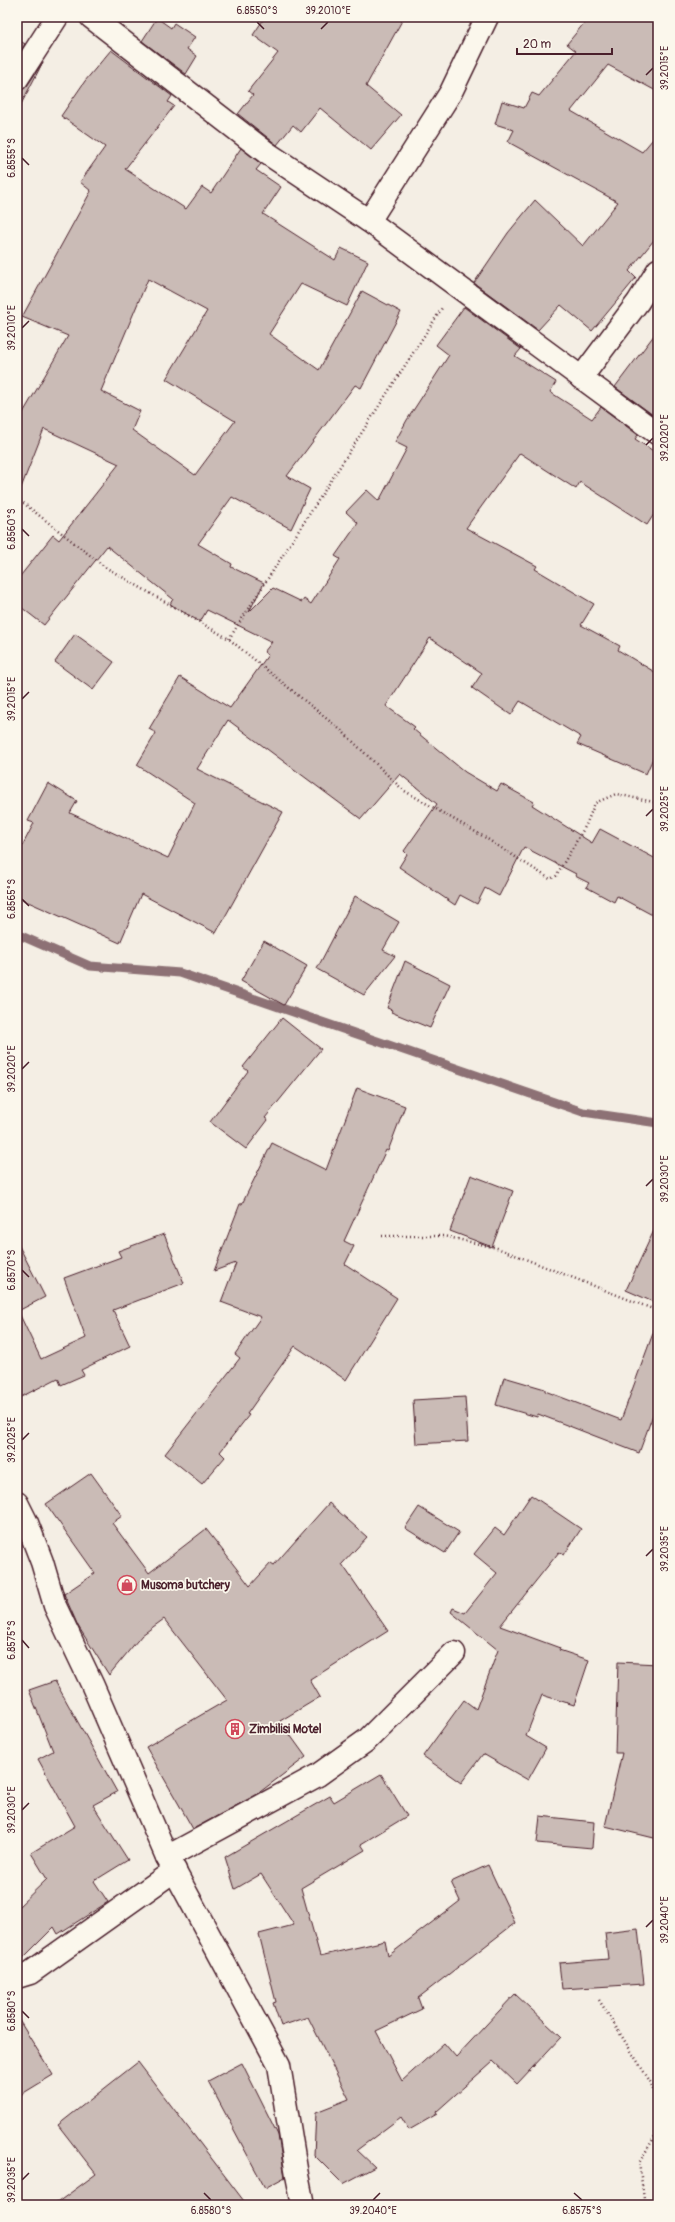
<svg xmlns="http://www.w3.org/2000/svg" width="675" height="2222" viewBox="0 0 675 2222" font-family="Pangolin,sans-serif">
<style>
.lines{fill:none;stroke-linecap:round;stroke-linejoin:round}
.stream{stroke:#8d7174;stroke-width:9}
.building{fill:#cabbb6;stroke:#4a1f2b;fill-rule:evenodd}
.street-casing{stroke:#4a1f2b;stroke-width:25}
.path{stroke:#4a1f2b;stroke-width:2.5;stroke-dasharray:1 3;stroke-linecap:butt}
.street{stroke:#fbf7ec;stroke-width:22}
.ticks{fill:none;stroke:#4a1f2b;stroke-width:1.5}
.labels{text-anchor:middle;stroke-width:3.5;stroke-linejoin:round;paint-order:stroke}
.poi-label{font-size:12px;font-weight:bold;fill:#4a1f2b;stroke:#fbf7ec;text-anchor:start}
.neatline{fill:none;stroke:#4a1f2b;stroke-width:1.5}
.ticks-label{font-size:10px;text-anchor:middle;fill:#4a1f2b}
</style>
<rect width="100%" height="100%" fill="#f4eee4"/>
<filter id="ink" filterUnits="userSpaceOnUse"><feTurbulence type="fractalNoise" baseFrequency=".025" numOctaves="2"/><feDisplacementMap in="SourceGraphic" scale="8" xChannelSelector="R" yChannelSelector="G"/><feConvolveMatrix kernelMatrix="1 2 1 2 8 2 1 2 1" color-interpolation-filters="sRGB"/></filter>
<g filter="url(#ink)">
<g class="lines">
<path class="stream" d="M17 934 90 966 180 973 583 1112 658 1123"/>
</g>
<g class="building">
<path d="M265 17H404L366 86 401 115 371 150 320 108 301 132 293 125 277 145 238 114 253 95 248 91 278 53 253 35Z"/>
<path d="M589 17H658V92L608 65 571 111 642 152 658 133V235L629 271 636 278 592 331 561 305 538 330 474 283 508 233 535 200 583 246 618 202 508 142 514 130 495 124 502 101 524 108 532 93 539 96 576 51 567 44Z"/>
<path d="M157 18 171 28 174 23 195 37 187 49 197 56 186 74 142 41Z"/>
<path d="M17 39 25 44 17 56Z"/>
<path d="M111 50 172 96 168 102 174 106 125 169 186 209 202 187 211 193 241 148 261 164 256 170 281 187 263 214 335 260 341 248 368 261 347 306 301 284 269 334 319 370 362 291 401 312 361 388 355 385 287 476 310 489 291 529 232 497 198 544 232 564 231 567 264 583 249 612 273 588 302 602 304 599 311 604 340 559 335 556 358 523 346 512 367 490 379 501 407 448 395 442 407 420 449 355 436 345 464 307 521 349 515 356 556 382 550 392 592 419 601 407 638 435 635 439 658 454V508L647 525 580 482 576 489 520 453 466 528 537 566 535 569 594 604 581 625 620 646 618 650 658 674V747L646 774 577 744 581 737 520 701 511 715 472 688 482 673 430 638 386 706 415 727 413 729 465 772 497 791 501 784 534 802 532 805 592 843 600 829 658 860V918L617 896 614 902 586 887 589 883 575 876 576 874 524 847 499 896 485 888 477 904 460 895 455 905 399 867 407 854 404 851 437 804 400 774 361 819 228 720 197 769 283 812 216 933 141 894 120 943 17 897V856L34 823 28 821 48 783 77 801 70 813 168 858 195 803 137 765 156 733 149 729 180 677 230 708 268 655 264 652 272 642 207 610 200 622 170 604 173 599 107 546 44 625 17 604V580L53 535 59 540 119 464 44 429 19 493H17V423L68 336 22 317 91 191 80 182 105 147 61 116 85 81ZM148 279 207 311 166 379 235 421 195 475 132 430 140 411 101 391Z"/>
<path d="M43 62 17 112V91L27 86Z"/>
<path d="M658 330V409L653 415 615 387Z"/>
<path d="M75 634 114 662 93 690 55 662Z"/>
<path d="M355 896 399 922 383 950 395 956 364 995 317 969Z"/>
<path d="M264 941 307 966 284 1005 241 981Z"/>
<path d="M405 961 450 984 430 1028 391 1012 392 1010 387 1008Z"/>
<path d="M282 1018 321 1049 265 1118 268 1120 246 1149 210 1122 248 1071 243 1067Z"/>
<path d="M357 1088 405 1106 388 1151 386 1150 344 1241 354 1246 345 1264 397 1298 346 1380 295 1346 247 1414 249 1415 220 1452 225 1457 202 1484 165 1454 240 1358 235 1354 261 1317 221 1302 236 1263 214 1271 240 1204H242L272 1143 326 1170Z"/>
<path d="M471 1175 513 1191 492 1247 450 1231Z"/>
<path d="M658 1222V1304L626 1290Z"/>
<path d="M164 1234 184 1283 113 1310 130 1346 81 1370 84 1375 61 1385 58 1378 17 1399V1242L45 1297 18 1311 41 1359 86 1338 64 1278 121 1257 118 1251Z"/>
<path d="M655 1328 658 1329V1401L639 1453 538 1414 537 1417 496 1405 504 1377 545 1389V1391L621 1420Z"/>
<path d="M465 1397 468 1441 416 1444 413 1400Z"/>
<path d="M91 1473 122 1516 112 1523 149 1573 206 1529 250 1586 271 1563 274 1565 329 1503 367 1537 342 1564 388 1631 310 1680 320 1697 280 1721 306 1757 256 1795 193 1829 146 1747 227 1700 164 1619 142 1635 109 1675 78 1626 64 1594 95 1573 46 1504Z"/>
<path d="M531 1495 581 1529 564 1555 559 1552 500 1626 560 1648 559 1650 589 1660 574 1705 542 1695 526 1736 546 1748 528 1780 483 1754 461 1783 423 1756 464 1700 476 1709 498 1650 451 1612 453 1608 465 1613 497 1573 474 1554 495 1528 504 1535Z"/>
<path d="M419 1507 459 1532 445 1553 405 1528Z"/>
<path d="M618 1662 658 1664V1839L605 1826 622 1753H615Z"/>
<path d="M55 1681 117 1792 93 1805 128 1860 94 1881 108 1902 58 1934 54 1927 17 1964V1908L47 1879 31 1853 75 1826 38 1759 53 1751 29 1690Z"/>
<path d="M381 1774 407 1816 361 1844 365 1850 301 1888 320 1956 385 1941 388 1956 460 1901 451 1882 488 1865 515 1923 418 1998 422 2009 376 2031 402 2081 444 2043 456 2057 515 1994 561 2037 517 2084 493 2061 436 2112 437 2114 409 2130 401 2117 357 2150 375 2167 343 2184 314 2155 316 2112 349 2099 308 2017 281 2026 273 2003 276 2002 259 1934 294 1925 261 1874 235 1889 225 1857 330 1796 334 1802Z"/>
<path d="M540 1816 594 1822 592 1848 537 1843Z"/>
<path d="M638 1929 644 1984 562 1989 559 1963 608 1959 605 1933Z"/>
<path d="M17 2017 53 2075 17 2097Z"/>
<path d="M138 2062 247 2205H54L96 2174 58 2125Z"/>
<path d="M242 2063 278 2135 285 2177 265 2188 208 2081Z"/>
</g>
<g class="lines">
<g class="street-casing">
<g id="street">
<path d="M91 17 267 153 369 221 658 434"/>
<path d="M17 79 57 17"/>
<path d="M369 221 451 92 487 17"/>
<path d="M581 378 638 302 658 270"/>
<path d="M17 1503 27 1523 42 1562 55 1606 92 1684 167 1857 279 2065 297 2175 303 2205"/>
<path d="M167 1857 318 1775 367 1740 454 1653"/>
<path d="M17 1977 30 1973 175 1870"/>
</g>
</g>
<g class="path">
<path d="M17 498 105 567 229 639 343 732 403 790 481 835 550 879 556 876 586 825 595 803 616 794 658 803"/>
<path d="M229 639 442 308"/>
<path d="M382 1236H444L497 1248 658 1311"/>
<path d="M599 2000 651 2083 658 2107"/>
<path d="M645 2205 639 2163 655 2136 658 2123"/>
</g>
<use href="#street" class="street"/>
</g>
</g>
<path class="ticks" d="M257 22 264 29M321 29 328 22M646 75 653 68M22 158 29 165M22 328 29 321M646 445 653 438M22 529 29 536M22 699 29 692M646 816 653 809M22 899 29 906M22 1069 29 1062M646 1186 653 1179M22 1270 29 1277M22 1440 29 1433M646 1556 653 1549M22 1640 29 1648M22 1810 29 1803M646 1927 653 1920M22 2011 29 2018M22 2180 29 2173M204 2193 211 2200M574 2193 582 2200M373 2200 380 2193"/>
<defs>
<g id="shop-ring" transform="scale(1)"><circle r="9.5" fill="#fbf7ec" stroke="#d1495b" stroke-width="1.5"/><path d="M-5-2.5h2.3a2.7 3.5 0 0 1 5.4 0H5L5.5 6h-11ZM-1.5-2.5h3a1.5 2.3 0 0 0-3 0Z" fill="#d1495b"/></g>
<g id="building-ring" transform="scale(1)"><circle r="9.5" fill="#fbf7ec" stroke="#d1495b" stroke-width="1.5"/><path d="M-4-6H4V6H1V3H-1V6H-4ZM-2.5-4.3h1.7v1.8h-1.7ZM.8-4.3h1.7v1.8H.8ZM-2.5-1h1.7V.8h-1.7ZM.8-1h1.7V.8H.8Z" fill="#d1495b"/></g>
</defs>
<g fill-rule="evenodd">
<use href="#shop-ring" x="127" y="1585"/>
<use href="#building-ring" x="235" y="1729"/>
</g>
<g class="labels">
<g class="poi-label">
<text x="141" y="1589">Musoma butchery</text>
<text x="249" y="1733">Zimbilisi Motel</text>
</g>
</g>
<rect width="675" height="2222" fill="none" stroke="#fbf7ec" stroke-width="44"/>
<path d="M517 48v6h95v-6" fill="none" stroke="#4a1f2b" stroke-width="2"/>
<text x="523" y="48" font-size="12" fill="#4a1f2b" stroke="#fbf7ec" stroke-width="3" paint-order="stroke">20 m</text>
<rect x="22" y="22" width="631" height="2178" class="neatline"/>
<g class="ticks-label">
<text x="257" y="14">6.8550°S</text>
<text x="328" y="14">39.2010°E</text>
<text transform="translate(664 68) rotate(-90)" y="4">39.2015°E</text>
<text transform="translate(11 158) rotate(-90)" y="4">6.8555°S</text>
<text transform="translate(11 328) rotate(-90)" y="4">39.2010°E</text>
<text transform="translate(664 438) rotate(-90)" y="4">39.2020°E</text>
<text transform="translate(11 529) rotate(-90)" y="4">6.8560°S</text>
<text transform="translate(11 699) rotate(-90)" y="4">39.2015°E</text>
<text transform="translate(664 809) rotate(-90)" y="4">39.2025°E</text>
<text transform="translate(11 899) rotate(-90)" y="4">6.8565°S</text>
<text transform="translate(11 1069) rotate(-90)" y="4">39.2020°E</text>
<text transform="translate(664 1179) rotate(-90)" y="4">39.2030°E</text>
<text transform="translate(11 1270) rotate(-90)" y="4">6.8570°S</text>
<text transform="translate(11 1440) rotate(-90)" y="4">39.2025°E</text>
<text transform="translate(664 1549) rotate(-90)" y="4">39.2035°E</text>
<text transform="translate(11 1640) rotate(-90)" y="4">6.8575°S</text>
<text transform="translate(11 1810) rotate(-90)" y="4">39.2030°E</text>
<text transform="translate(664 1920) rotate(-90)" y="4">39.2040°E</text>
<text transform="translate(11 2011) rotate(-90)" y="4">6.8580°S</text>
<text transform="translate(11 2180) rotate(-90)" y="4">39.2035°E</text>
<text x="211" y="2214">6.8580°S</text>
<text x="373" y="2214">39.2040°E</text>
<text x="582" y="2214">6.8575°S</text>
</g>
</svg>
